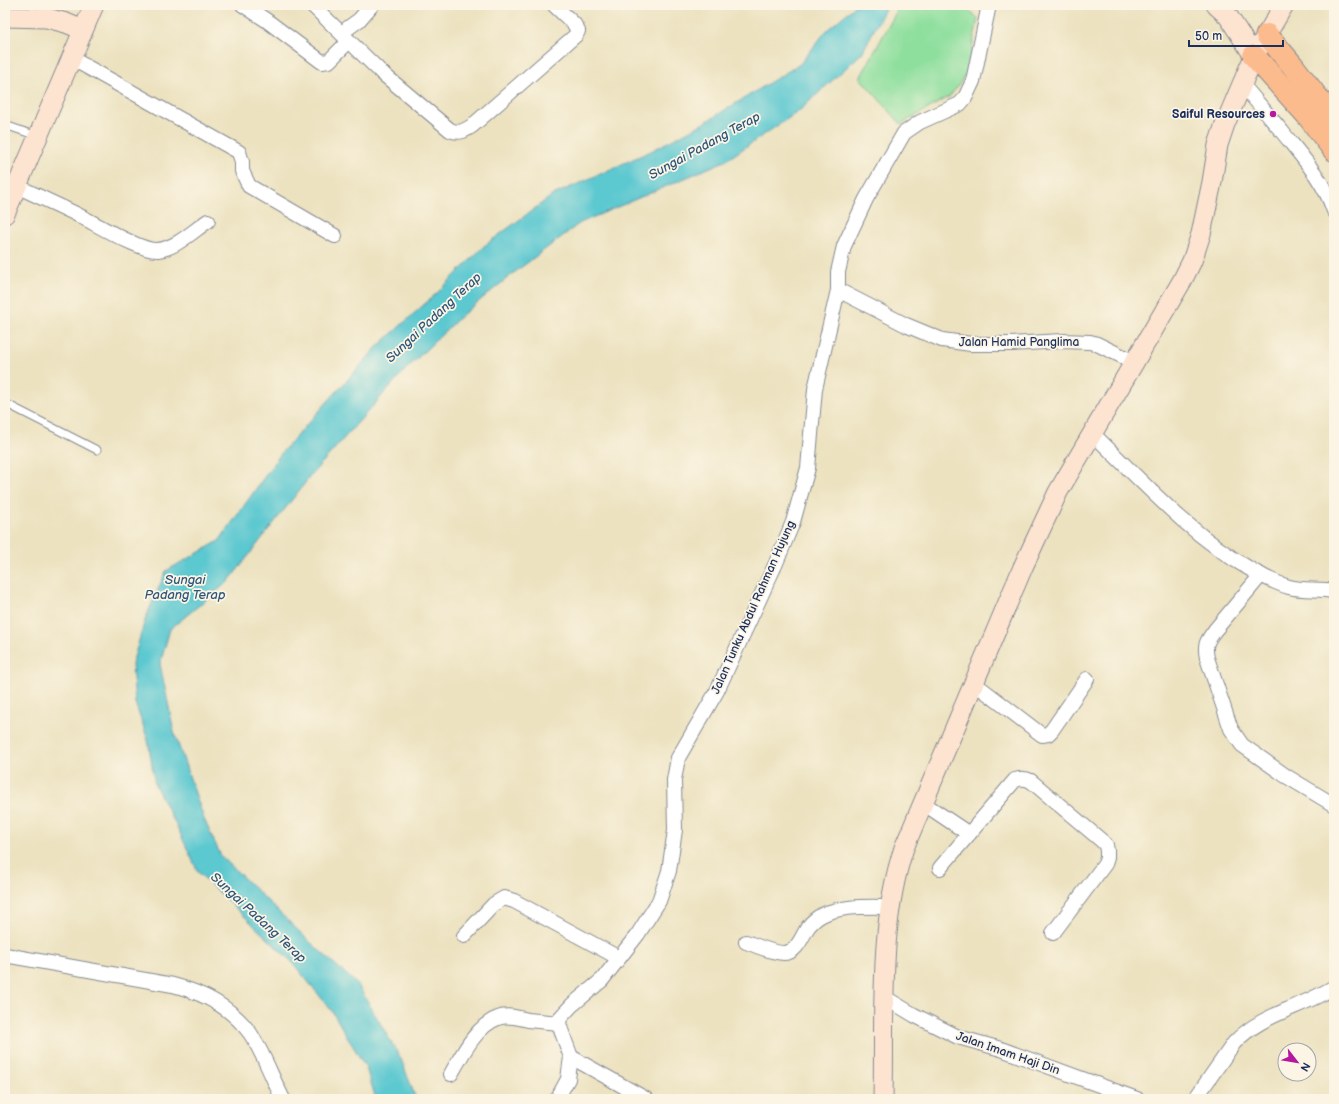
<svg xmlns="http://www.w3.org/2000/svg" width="1339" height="1104" viewBox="0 0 1339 1104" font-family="'Balsamiq Sans',sans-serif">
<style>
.green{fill:#8edf9e;stroke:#54877e}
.water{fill:#5bc8d0;stroke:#3b7c97}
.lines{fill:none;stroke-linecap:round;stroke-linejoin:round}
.lane-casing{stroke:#84888f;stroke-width:9}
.street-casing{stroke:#84888f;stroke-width:16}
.secondary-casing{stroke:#84888f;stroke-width:21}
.highway-casing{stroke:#84888f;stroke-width:24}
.lane{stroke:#fff;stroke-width:7}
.street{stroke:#fff;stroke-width:14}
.secondary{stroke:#fde4d1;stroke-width:19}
.highway{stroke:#fbbb8d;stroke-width:22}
.poi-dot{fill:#b5179e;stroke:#fcf5e5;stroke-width:1.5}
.labels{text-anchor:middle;stroke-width:3.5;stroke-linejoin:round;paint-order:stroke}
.poi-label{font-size:12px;font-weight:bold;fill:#1b2f5e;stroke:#fcf5e5;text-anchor:end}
.street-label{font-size:12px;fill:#1b2f5e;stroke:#fcf5e5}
.water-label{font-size:13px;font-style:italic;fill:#2b557a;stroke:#fcf5e5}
</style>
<rect width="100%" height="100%" fill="#fcf5e5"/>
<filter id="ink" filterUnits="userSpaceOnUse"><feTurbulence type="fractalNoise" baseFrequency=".025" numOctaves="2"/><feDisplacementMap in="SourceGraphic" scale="8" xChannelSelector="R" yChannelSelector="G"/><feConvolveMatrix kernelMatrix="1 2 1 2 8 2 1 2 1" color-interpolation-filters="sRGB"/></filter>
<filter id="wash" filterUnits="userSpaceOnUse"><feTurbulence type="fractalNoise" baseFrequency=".012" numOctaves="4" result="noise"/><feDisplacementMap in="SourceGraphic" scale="16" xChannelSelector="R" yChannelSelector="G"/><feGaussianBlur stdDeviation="0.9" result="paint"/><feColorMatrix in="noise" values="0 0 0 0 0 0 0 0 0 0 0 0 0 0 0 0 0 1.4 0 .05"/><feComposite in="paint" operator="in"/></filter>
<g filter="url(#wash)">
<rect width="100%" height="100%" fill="#ece2c0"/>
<path class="green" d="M900 5H963L978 18 968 70 959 85 949 97 901 124 860 78Z"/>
<path class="water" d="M854 5H887L862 53 799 111 725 161 580 223 515 272 462 315 405 370 312 474 228 582 170 629 160 664 174 732 204 819 221 856 310 942 358 985 401 1059 416 1099H376L366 1068 332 1011 292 962 198 872 178 829 155 785 148 740 135 703 132 664 146 617 166 571 219 541 282 452 378 346 438 292 484 246 553 195 651 151 704 123 800 64 827 30 853 8Z"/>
</g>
<g filter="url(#ink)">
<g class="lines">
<g class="lane-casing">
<g id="lane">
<path d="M5 125 37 136"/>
<path d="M5 403 97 450"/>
</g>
</g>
<g class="street-casing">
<g id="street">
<path d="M243 5 266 20 322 62 329 61 349 41"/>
<path d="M312 5 382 73 450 130C459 134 464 131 472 126L576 35 578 31 574 24 554 5"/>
<path d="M342 34 348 28 359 20 372 5"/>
<path d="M71 58 239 152 242 162V171L249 186 335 236"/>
<path d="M1242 84C1256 101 1270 117 1284 134 1303 158 1324 181 1334 211"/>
<path d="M17 186C37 196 58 205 78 215 95 223 141 252 158 250 176 248 193 231 208 221"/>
<path d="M838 290 906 325 942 340 971 344H1011L1062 341 1090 342 1097 344 1134 362"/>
<path d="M1093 434C1142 481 1190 535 1250 569 1262 576 1275 583 1289 587 1303 591 1319 588 1334 591"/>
<path d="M1261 575 1215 630C1207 641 1204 644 1207 658L1231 729 1242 745 1286 776 1334 805"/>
<path d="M974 683 1042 735 1048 734 1052 730 1087 679"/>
<path d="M923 803 969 834"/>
<path d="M940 868 1015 780C1021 778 1025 778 1031 781L1102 841 1106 845 1107 851V858L1105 864 1053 933"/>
<path d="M464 936 494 904 504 898 514 901 619 958"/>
<path d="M746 942C758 946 772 953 784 953 797 953 802 936 808 927 812 922 816 918 822 915 842 905 869 907 891 907"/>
<path d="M5 955 173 985C204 993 231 1007 250 1033 263 1052 272 1078 283 1099"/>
<path d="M884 997 914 1015 958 1037 1001 1049 1137 1099"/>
<path d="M571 1057 646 1099"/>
<path d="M451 1074C462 1055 476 1026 498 1018 507 1014 519 1018 528 1020 539 1021 549 1022 559 1023"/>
<path d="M557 1099 568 1079 571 1057 561 1030 559 1023 560 1018 572 1005 602 980 638 934 659 901 669 871 675 830 674 780 678 758 717 691 776 563 793 522 808 468 815 389 838 290V272L844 246 866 199 904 133 920 122 960 104 965 98 973 81 989 5"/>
<path d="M1195 1099 1234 1043C1261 1014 1301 1008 1334 987"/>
</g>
</g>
<g class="secondary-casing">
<g id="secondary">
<path d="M1216 5 1228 16 1254 56"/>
<path d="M5 17 47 18 66 23 83 30"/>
<path d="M5 214 94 5"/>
<path d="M883 1099C885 1018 878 925 904 848L1023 567 1058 492 1182 281 1192 261 1201 234 1212 182 1218 145 1225 124 1254 56 1284 5"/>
</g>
</g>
<g class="highway-casing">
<g id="highway">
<path d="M1267 35 1293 66 1334 119"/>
<path d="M1254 56 1308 116 1334 150"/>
</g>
</g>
<use href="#lane" class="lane"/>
<use href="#street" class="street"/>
<use href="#secondary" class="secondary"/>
<use href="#highway" class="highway"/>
</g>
</g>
<circle class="poi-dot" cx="1273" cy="114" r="4"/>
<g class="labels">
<g class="poi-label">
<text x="1265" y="118">Saiful Resources</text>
</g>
<g class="street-label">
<text x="1019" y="346">Jalan Hamid Panglima</text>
<text transform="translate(753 607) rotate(-66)" y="4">Jalan Tunku Abdul Rahman Hujung</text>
<text transform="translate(1008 1053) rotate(19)" y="4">Jalan Imam Haji Din</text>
</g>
<g class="water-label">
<text transform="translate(704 145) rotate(-29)" y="5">Sungai Padang Terap</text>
<text transform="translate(433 317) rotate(-43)" y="5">Sungai Padang Terap</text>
<text x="185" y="584">Sungai<tspan x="185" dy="15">Padang Terap</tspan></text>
<text transform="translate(259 917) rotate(43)" y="5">Sungai Padang Terap</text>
</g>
</g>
<rect width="1339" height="1104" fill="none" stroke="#fcf5e5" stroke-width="20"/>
<g transform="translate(1297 1062) rotate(121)"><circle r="19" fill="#fcf5e5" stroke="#a2a6af"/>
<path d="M0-3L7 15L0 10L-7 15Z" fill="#b5179e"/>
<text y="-6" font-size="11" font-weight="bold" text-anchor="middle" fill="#1b2f5e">N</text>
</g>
<path d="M1189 40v6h94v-6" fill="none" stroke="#1b2f5e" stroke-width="2"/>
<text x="1195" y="40" font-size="12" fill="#1b2f5e" stroke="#fcf5e5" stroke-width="3" paint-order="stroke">50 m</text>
</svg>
